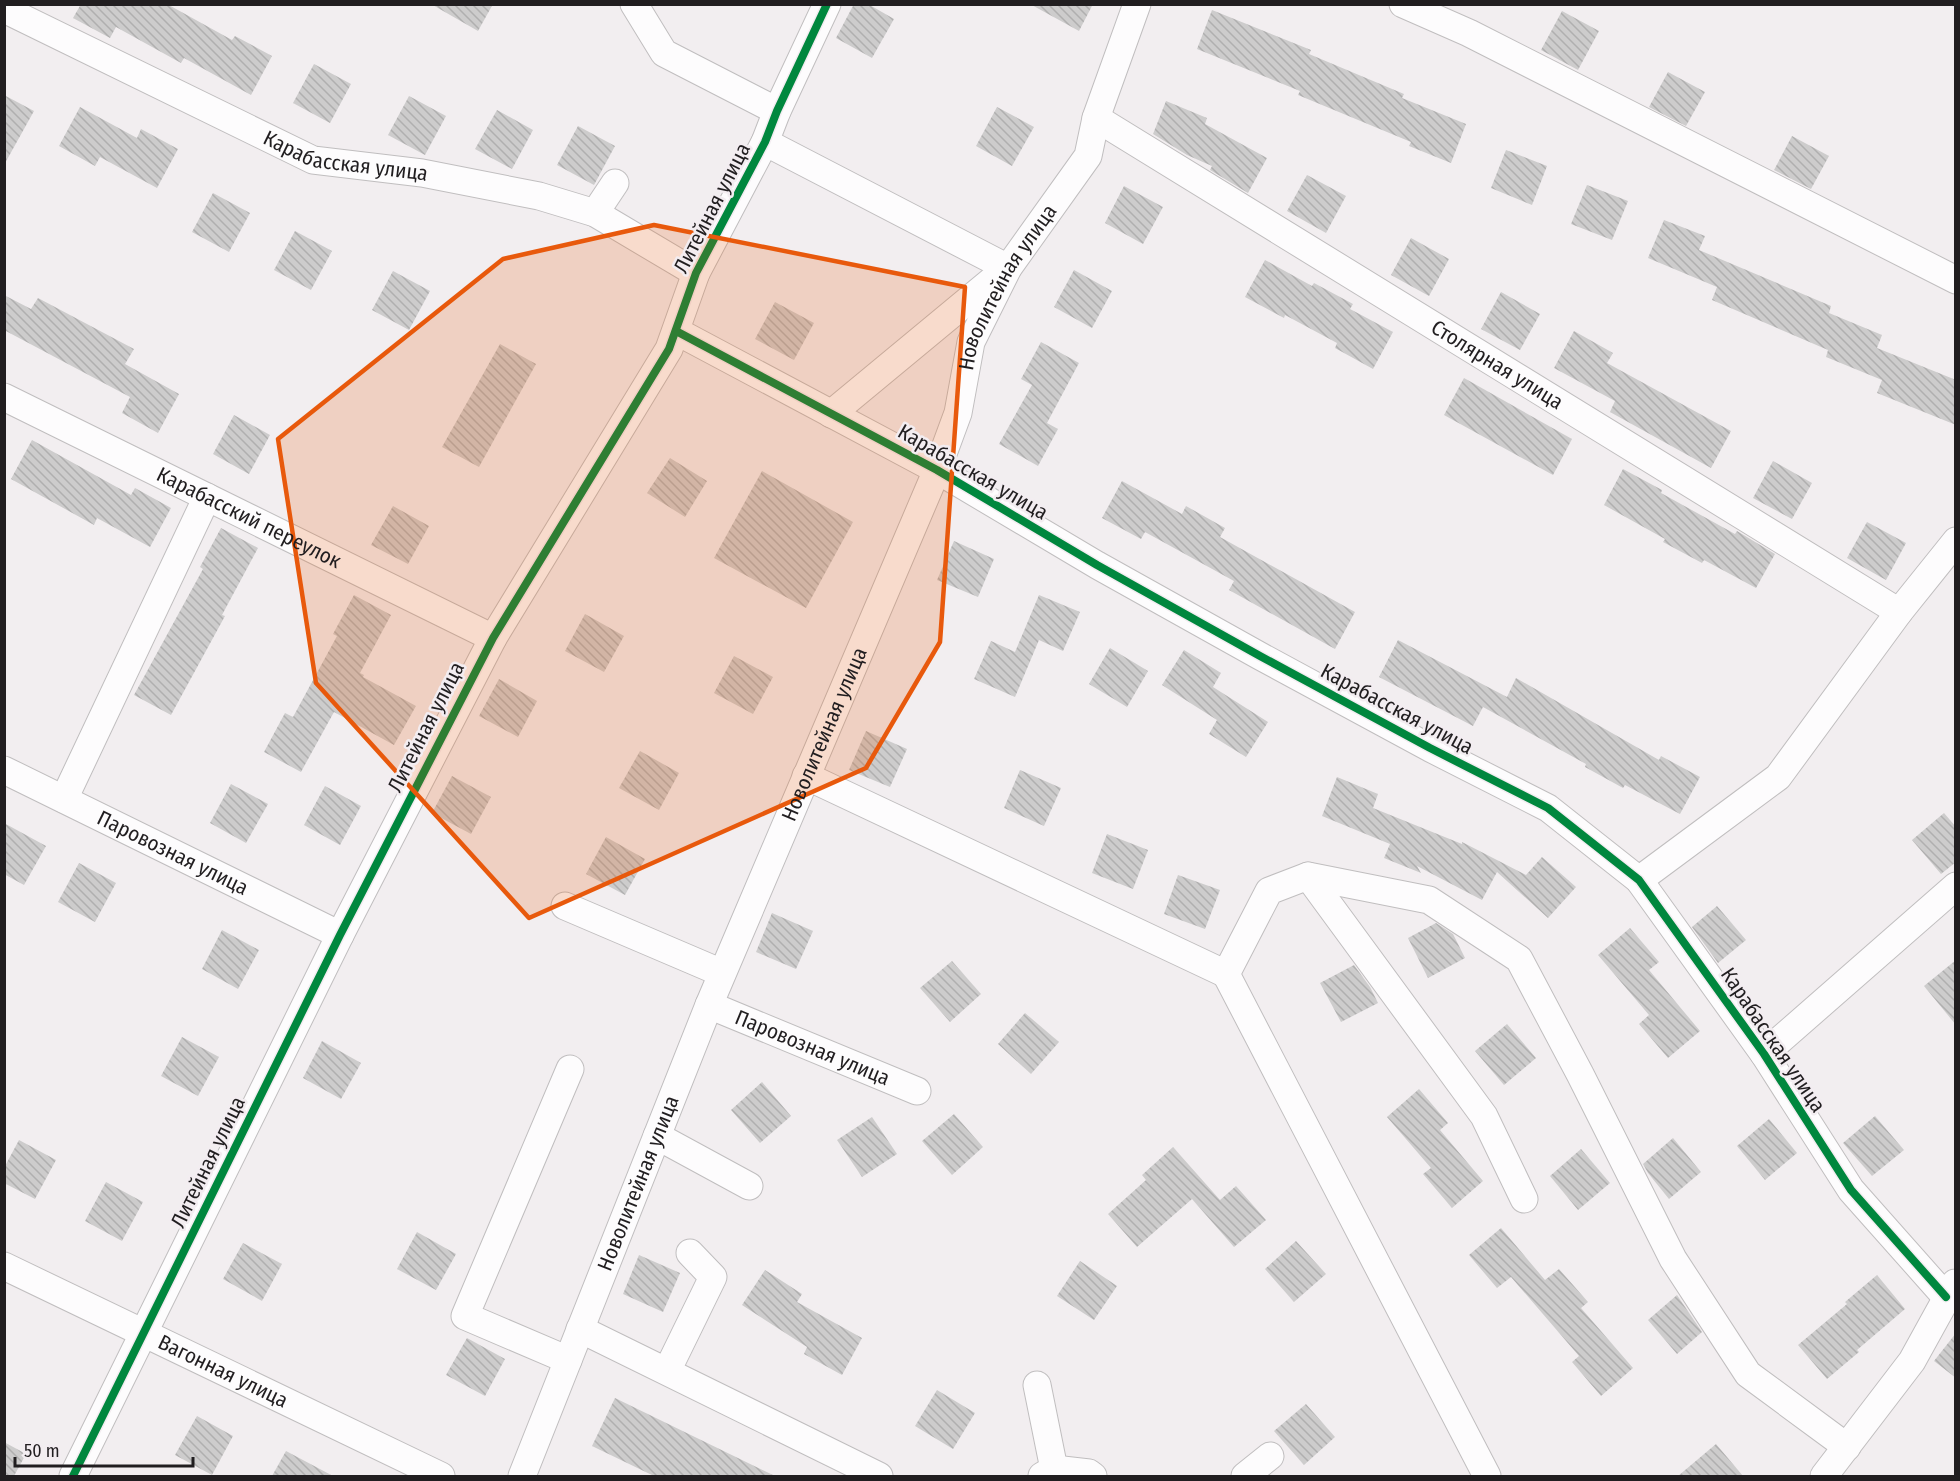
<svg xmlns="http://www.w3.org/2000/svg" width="1960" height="1481" viewBox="0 0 1960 1481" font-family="'Fira Sans Condensed',sans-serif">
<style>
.building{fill:url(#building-back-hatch)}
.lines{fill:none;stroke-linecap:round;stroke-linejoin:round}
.minor-casing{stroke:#c0bebf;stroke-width:29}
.minor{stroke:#fdfcfd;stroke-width:27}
.cycleway-casing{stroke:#f3edf1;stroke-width:11}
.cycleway{stroke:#00873e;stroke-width:8}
.marked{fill:#e8590c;fill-opacity:0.2;stroke:#e8590c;stroke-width:4.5;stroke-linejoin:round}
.labels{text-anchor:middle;stroke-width:5;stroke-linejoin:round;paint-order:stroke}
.street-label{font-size:21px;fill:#211e20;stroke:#f3edf1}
</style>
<defs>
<pattern id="building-back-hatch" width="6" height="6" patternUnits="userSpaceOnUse" patternTransform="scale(1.5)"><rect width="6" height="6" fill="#cdcccc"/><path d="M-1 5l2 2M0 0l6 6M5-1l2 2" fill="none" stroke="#b0afaf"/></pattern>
</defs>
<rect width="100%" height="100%" fill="#f2eef0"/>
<g class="building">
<path d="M81 4H167L232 40 235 36 272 56 251 95 184 58 181 63 116 27 110 38 73 18Z"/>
<path d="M431 4H493L478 31Z"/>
<path d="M854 4H868L894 19 872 58 836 38Z"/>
<path d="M1030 4H1093L1079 31Z"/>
<path d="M1212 10 1311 50 1309 54 1404 94 1402 98 1466 124 1451 163 1409 146 1411 142 1298 95 1300 91 1197 49Z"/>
<path d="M1562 11 1599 31 1578 70 1541 50Z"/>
<path d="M314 64 351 84 330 123 293 103Z"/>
<path d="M1668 72 1705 92 1686 126 1649 107Z"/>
<path d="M4 95 34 111 4 165Z"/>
<path d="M409 96 446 116 425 155 388 135Z"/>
<path d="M1166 101 1207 118 1205 124 1267 158 1248 193 1210 170 1212 166 1187 155 1153 134Z"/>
<path d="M80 107 137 138 141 129 178 149 157 188 100 157 95 166 59 146Z"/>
<path d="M997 107 1034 127 1012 166 976 146Z"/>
<path d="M497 110 533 130 512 169 475 149Z"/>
<path d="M578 126 615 146 594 185 557 165Z"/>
<path d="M1792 136 1829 156 1811 189 1774 170Z"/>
<path d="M1506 150 1547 166 1532 205 1491 188Z"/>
<path d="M1307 175 1346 196 1326 233 1287 211Z"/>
<path d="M1587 185 1628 201 1612 240 1571 224Z"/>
<path d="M1124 186 1163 207 1143 244 1105 223Z"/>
<path d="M213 193 250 213 229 252 192 232Z"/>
<path d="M1664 220 1705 236 1699 250 1831 306 1829 313 1882 335 1877 348 1956 380V425L1877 393 1882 380 1826 357 1828 350 1712 300 1717 287 1648 258Z"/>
<path d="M295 231 332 251 311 290 274 270Z"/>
<path d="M1411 238 1449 259 1429 296 1391 275Z"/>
<path d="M1265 260 1312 286 1314 283 1353 304 1350 309 1393 332 1373 369 1335 348 1337 343 1285 315 1284 318 1245 297Z"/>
<path d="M1074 270 1112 291 1092 328 1054 307Z"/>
<path d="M393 271 430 291 409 330 372 310Z"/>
<path d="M1501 292 1540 314 1520 350 1481 329Z"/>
<path d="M4 295 31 309 38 298 134 349 125 364 179 394 158 433 122 413 130 397 4 330Z"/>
<path d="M775 302 814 323 794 360 755 339Z"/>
<path d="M1574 331 1613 353 1607 363 1731 431 1711 468 1610 412 1615 401 1554 368Z"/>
<path d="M1041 342 1079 363 1047 423 1058 429 1038 466 999 444 1032 385 1021 379Z"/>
<path d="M500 344 536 364 479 467 442 447Z"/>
<path d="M1464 378 1572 439 1553 475 1444 415Z"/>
<path d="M234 415 270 435 249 474 213 454Z"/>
<path d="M32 440 131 495 135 488 171 508 150 547 97 518 94 525 11 479Z"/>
<path d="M670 458 707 481 685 517 647 493Z"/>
<path d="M1773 461 1812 483 1792 519 1753 498Z"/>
<path d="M1623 469 1662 490 1661 493 1735 534 1737 531 1775 554 1756 588 1704 560 1702 563 1663 542 1665 539 1604 505Z"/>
<path d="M762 471 853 522 806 608 714 558Z"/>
<path d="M1122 481 1182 514 1186 506 1225 528 1220 537 1355 612 1335 649 1229 590 1234 581 1145 532 1141 539 1102 518Z"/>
<path d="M393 506 429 526 408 564 371 545Z"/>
<path d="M1867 522 1906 543 1886 580 1847 558Z"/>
<path d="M221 528 258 548 222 615 225 616 171 715 134 695 203 569 200 567Z"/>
<path d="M954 541 994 559 978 597 937 580Z"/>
<path d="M354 595 391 615 360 673 364 675 363 677 416 706 394 745 334 712 301 772 264 752 285 713 293 717 337 636 333 634Z"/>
<path d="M1039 595 1080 612 1063 651 1039 640 1015 697 974 679 991 641 1015 652Z"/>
<path d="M585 614 624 636 604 672 565 651Z"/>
<path d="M1398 640 1507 697 1516 678 1659 760 1661 756 1700 777 1680 814 1625 785 1623 788 1585 767 1586 764 1483 707 1473 726 1379 677Z"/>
<path d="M1110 648 1148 671 1127 707 1089 684Z"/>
<path d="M1184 650 1221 673 1213 687 1268 722 1246 757 1209 734 1217 720 1162 685Z"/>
<path d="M734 656 773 677 753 714 714 693Z"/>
<path d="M499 679 537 701 518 737 479 716Z"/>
<path d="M866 731 907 749 890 787 849 770Z"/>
<path d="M640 751 679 773 659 810 619 788Z"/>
<path d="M1020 770 1061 788 1044 826 1004 808Z"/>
<path d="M452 776 491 797 471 834 432 813Z"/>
<path d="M1337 777 1378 794 1373 808 1462 844V842L1526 875 1542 857 1576 887 1548 918 1497 872 1482 900 1417 866 1421 873 1384 858 1390 844 1322 816Z"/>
<path d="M231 784 268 804 246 843 210 823Z"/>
<path d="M325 786 361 806 340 845 304 825Z"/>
<path d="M1944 813 1956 827V862L1941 874 1912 840Z"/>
<path d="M4 823 46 846 24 885 4 874Z"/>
<path d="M1107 834 1148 850 1133 889 1092 873Z"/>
<path d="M606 837 645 859 625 895 586 874Z"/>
<path d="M79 863 116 883 95 922 58 902Z"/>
<path d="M1178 875 1220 890 1205 929 1164 914Z"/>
<path d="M1717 906 1746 940 1718 963 1692 927Z"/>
<path d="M772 913 813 931 796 969 756 952Z"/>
<path d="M1436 923 1453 934 1465 958 1428 978 1408 938Z"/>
<path d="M1630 928 1659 962 1649 970 1700 1031 1668 1058 1639 1024 1649 1015 1598 955Z"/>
<path d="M222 930 259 950 238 989 202 969Z"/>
<path d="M1956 960V1025L1924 986Z"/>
<path d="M952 961 981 994 950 1022 920 988Z"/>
<path d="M1354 965 1370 987 1378 1003 1341 1022 1320 983Z"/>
<path d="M1025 1013 1059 1042 1031 1074 998 1044Z"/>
<path d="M1507 1024 1536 1058 1504 1085 1475 1051Z"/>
<path d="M182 1037 219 1057 198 1096 161 1076Z"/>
<path d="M322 1041 361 1063 341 1099 303 1078Z"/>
<path d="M762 1082 791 1116 760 1143 731 1110Z"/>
<path d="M1419 1089 1448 1123 1440 1130 1483 1181 1452 1208 1423 1174 1431 1168 1387 1117Z"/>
<path d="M954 1114 983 1147 952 1175 922 1141Z"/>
<path d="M1875 1116 1904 1150 1872 1176 1843 1143Z"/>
<path d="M872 1117 897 1154 862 1177 837 1140Z"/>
<path d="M1769 1119 1797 1153 1765 1180 1737 1146Z"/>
<path d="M1673 1138 1701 1172 1669 1199 1648 1173 1643 1164Z"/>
<path d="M19 1140 56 1160 35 1199 4 1183V1168Z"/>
<path d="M1173 1147 1220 1200 1236 1186 1266 1220 1234 1247 1192 1199 1137 1247 1108 1214 1146 1180 1142 1175Z"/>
<path d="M1581 1149 1610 1183 1578 1210 1550 1176Z"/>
<path d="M106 1182 143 1202 122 1241 85 1221Z"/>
<path d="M1501 1228 1545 1280 1559 1269 1588 1302 1581 1308 1633 1368 1601 1396 1572 1362 1579 1356 1511 1277 1497 1288 1469 1255Z"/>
<path d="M417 1232 456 1254 436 1290 397 1269Z"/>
<path d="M1296 1241 1326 1274 1294 1302 1265 1269Z"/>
<path d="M243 1243 282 1264 262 1301 223 1279Z"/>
<path d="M639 1255 680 1273 663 1312 623 1294Z"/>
<path d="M1080 1261 1117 1286 1094 1320 1057 1296Z"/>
<path d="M765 1270 802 1294 797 1302 862 1338 842 1375 804 1354 807 1347 742 1305Z"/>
<path d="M1877 1275 1905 1309 1857 1350 1859 1352 1827 1379 1798 1345 1847 1304 1845 1302Z"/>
<path d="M1677 1295 1702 1332 1677 1354 1648 1320Z"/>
<path d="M1956 1333V1378L1934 1361Z"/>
<path d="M467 1338 505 1359 485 1396 446 1375Z"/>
<path d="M937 1390 975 1413 953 1449 915 1426Z"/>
<path d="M615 1398 775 1476H654L592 1446Z"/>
<path d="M1306 1404 1335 1437 1304 1465 1274 1431Z"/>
<path d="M197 1416 233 1436 212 1475 175 1455Z"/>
<path d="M4 1442 26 1454 14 1476H4Z"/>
<path d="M1716 1444 1743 1476H1678Z"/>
<path d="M286 1451 333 1476H272Z"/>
</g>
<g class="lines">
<g class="minor-casing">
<g id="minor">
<path d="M634 4 664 53 777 111"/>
<path d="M1403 4 1469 33 1956 280"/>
<path id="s1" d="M4 9 313 160 422 173 539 196 595 213 696 273"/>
<path id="s2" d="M1096 118 1899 612"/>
<path d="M765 142 1008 268"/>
<path d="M595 213 615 183"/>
<path d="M676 331 937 470 1097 565 1260 656 1430 748 1548 808 1639 880 1764 1054 1851 1190 1946 1297"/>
<path id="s3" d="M4 397 493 638"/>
<path d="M831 414 1000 274"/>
<path id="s4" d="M4 770 340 935"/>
<path d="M806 776 1226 974"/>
<path d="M64 799 207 497"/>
<path d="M1308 876 1484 1116 1524 1199"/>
<path d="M1639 880 1778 777 1899 612 1956 541"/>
<path d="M565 906 722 973"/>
<path id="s5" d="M709 1005 917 1091"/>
<path d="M1764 1054 1956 886"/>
<path d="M657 1136 749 1186"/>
<path id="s6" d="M4 1266 441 1476"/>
<path d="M580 1329 879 1476"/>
<path d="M568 1360 465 1316 570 1069"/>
<path d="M667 1371 713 1277 690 1253"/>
<path d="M1037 1385 1054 1469"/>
<path d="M73 1476 340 935 493 638 669 349 696 273 765 142 777 111 827 4"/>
<path id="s7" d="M522 1476 709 1005 937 470 958 413 971 342 1008 268 1088 156 1096 118 1137 4"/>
<path d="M1042 1476 1054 1469 1089 1473 1093 1476"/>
<path d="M1245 1476 1270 1456"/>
<path d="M1487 1476 1226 974 1269 891 1308 876 1429 900 1519 959 1580 1074 1673 1259 1748 1374 1847 1447"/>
<path d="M1824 1476 1912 1361 1955 1283"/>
</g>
</g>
<use href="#minor" class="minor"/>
<g class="cycleway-casing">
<g id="cycleway">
<path d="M676 331 937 470 1097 565 1260 656 1430 748 1548 808 1639 880 1764 1054 1851 1190 1946 1297"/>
<path d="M73 1476 340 935 493 638 669 349 696 273 765 142 777 111 827 4"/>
</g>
</g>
<use href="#cycleway" class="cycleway"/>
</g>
<path class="marked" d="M654 225 965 287 940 642 866 768 529 918 316 683 278 439 503 259Z"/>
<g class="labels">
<g class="street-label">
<text dy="7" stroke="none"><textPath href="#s1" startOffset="375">Карабасская улица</textPath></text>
<text transform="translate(712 208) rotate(-63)" y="7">Литейная улица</text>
<text dy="7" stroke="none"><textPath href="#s7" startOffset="1286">Новолитейная улица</textPath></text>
<text dy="7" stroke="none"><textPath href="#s2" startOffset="471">Столярная улица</textPath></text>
<text transform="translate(973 472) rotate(30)" y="7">Карабасская улица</text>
<text dy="7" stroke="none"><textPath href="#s3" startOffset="273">Карабасский переулок</textPath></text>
<text transform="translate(1397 709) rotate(28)" y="7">Карабасская улица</text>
<text transform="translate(426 727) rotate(-63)" y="7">Литейная улица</text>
<text dy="7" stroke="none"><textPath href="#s7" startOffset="801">Новолитейная улица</textPath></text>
<text dy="7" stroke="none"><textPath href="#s4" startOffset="188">Паровозная улица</textPath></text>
<text transform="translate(1773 1040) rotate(56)" y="7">Карабасская улица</text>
<text dy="7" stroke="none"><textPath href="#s5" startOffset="112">Паровозная улица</textPath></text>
<text transform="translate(208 1162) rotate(-64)" y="7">Литейная улица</text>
<text dy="7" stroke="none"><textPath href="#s7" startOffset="315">Новолитейная улица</textPath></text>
<text dy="7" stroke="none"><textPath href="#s6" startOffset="243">Вагонная улица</textPath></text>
</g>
</g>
<rect width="1960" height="1481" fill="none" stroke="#211e20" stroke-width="12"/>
<path d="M15 1457v9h178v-9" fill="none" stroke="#211e20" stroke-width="3"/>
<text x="24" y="1457" font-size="18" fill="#211e20" stroke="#f3edf1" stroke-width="4.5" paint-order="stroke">50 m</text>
</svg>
